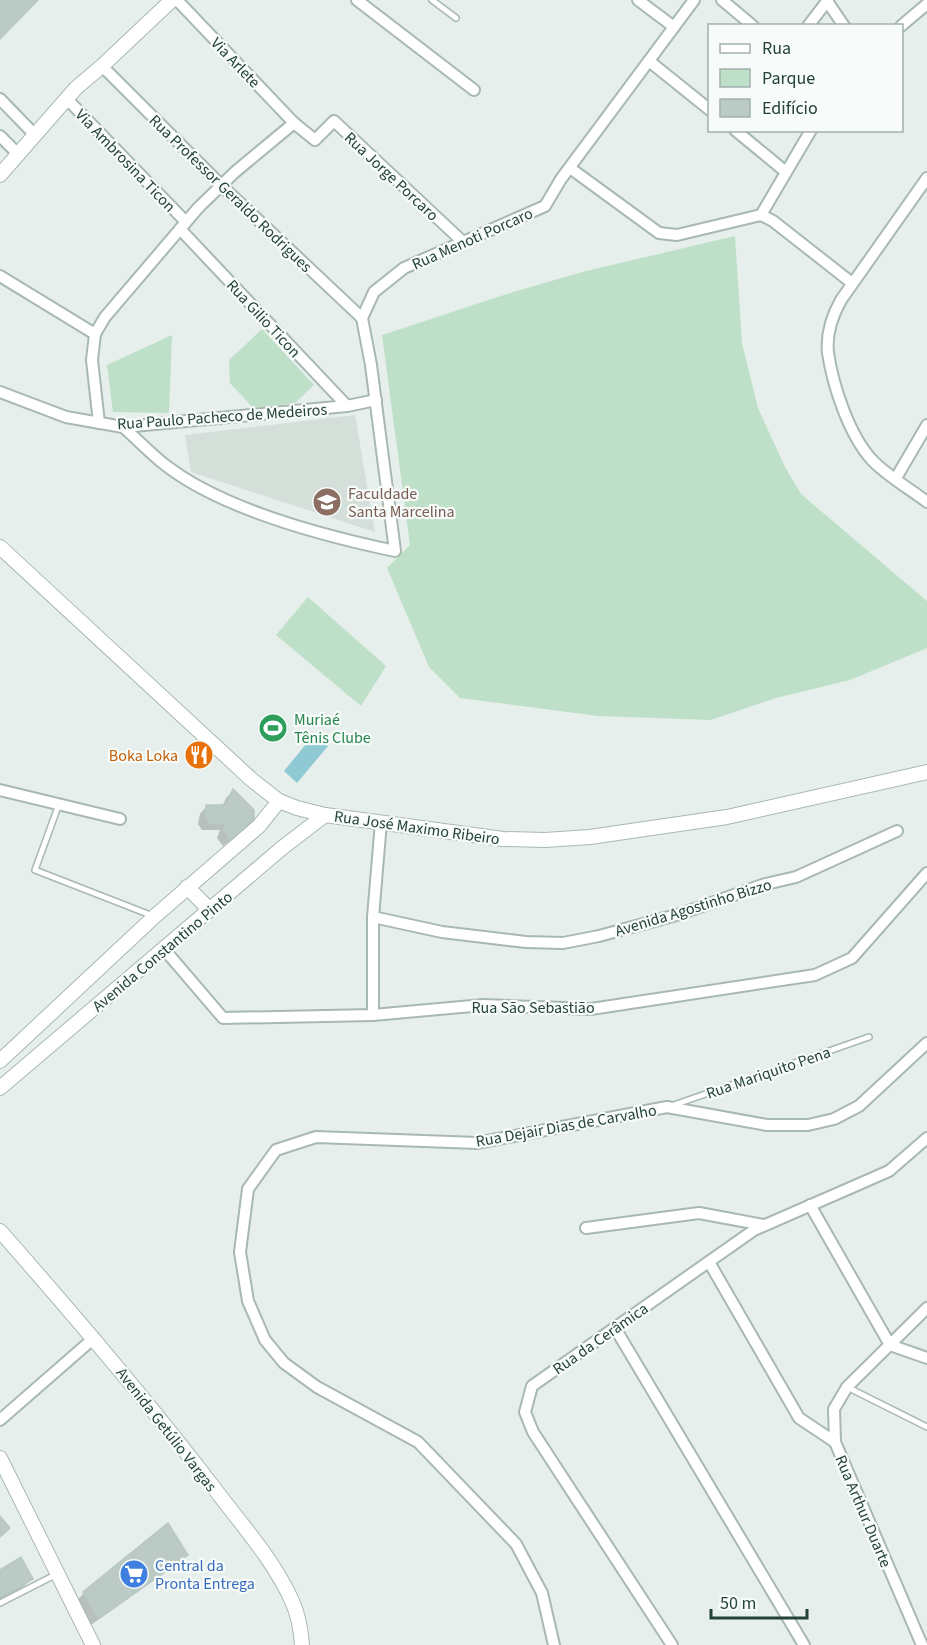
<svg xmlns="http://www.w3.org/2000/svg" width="927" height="1645" viewBox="0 0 927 1645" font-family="'Source Sans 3',sans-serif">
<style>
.built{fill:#d4dfda}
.green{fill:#bfe0c8}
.water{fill:#8ec9d4}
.shadow{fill:#0003}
.building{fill:#bbcac4;stroke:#b8c9c2;stroke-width:1.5}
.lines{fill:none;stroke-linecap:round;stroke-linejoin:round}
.service-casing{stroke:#a8b8b2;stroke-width:8}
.minor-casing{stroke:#a8b8b2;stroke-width:14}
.tertiary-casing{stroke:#a8b8b2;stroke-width:16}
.service{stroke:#fff;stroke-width:5}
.minor{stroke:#fff;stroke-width:10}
.tertiary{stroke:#fff;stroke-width:14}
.labels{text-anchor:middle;stroke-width:4.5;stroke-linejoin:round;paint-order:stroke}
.street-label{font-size:16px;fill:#24423a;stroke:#f7fbf9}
.education-label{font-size:16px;fill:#785e54;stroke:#f7fbf9;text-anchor:start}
.leisure-label{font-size:16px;fill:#27864d;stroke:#f7fbf9;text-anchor:start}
.food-label{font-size:16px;fill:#c56008;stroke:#f7fbf9;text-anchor:end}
.shop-label{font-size:16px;fill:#366cbe;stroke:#f7fbf9;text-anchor:start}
</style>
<rect width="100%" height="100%" fill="#e6efeb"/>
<path class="built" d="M355 415 375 532 191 472 185 435Z"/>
<g class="green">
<path d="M735 236 742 343 758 408 785 467 801 494 927 601V648L850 680 776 698 711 720 598 716 460 698 429 667 387 568 410 545 382 335 513 292 586 271Z"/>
<path d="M262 329 314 385 295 403 253 408 230 383 229 360Z"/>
<path d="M172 335 169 413 113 412 107 365Z"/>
<path d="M308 597 386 666 361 706 276 635Z"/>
</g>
<path class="water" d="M315 733 328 746 297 783 284 771Z"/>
<g class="shadow">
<path d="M233 791 245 829 223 846 217 838 220 830H202L198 824 200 814 207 806 222 807 226 798Z"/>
<path d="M186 1555 176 1565 88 1627 74 1603 84 1593Z"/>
<path d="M0 1571 31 1579 24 1586 0 1600Z"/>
</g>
<g class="building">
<path d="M0 0H38L0 39Z"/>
<path d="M233 789 254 810V822L230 840 223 830 226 824H210L205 816 206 805H225Z"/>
<path d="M0 1516 10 1528 0 1537Z"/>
<path d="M168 1523 188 1555 98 1619 83 1592Z"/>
<path d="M21 1557 33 1579 0 1598V1570Z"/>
</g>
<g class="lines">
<g class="service-casing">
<g id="service">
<path d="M432 0 456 18"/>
<path d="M59 804 35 870 153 916"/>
<path d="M671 1106 869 1037"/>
<path d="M847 1387 927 1427"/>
<path d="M0 1603 57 1574"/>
</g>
</g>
<g class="minor-casing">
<g id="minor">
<path d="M177 0 294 123 315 140 334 121 463 242"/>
<path d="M357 0 474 90"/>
<path d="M638 0 674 27"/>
<path d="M722 0 753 26"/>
<path d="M827 1 844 26"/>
<path d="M808 26 828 0"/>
<path d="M901 26 927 4"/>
<path d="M649 61 710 110"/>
<path d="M102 66 222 186 362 318"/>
<path d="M66 98 186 222"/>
<path d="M0 99 35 135"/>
<path d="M735 130 786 172"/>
<path d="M0 136 18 154"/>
<path d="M570 168 659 233 677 235 761 215 773 221 852 283"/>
<path d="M927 178 841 300C832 316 826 334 828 353 833 386 849 435 872 460 886 475 910 489 927 502"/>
<path d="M761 215 811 130"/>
<path d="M180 229 347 406"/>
<path d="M0 276 95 334"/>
<path d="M0 392 66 417 123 427 347 406 376 400"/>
<path d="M99 423 92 360 95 334 105 317 198 208 235 172 294 123"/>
<path d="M123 427C137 439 150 453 164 464 222 510 324 536 395 551L371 365 362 318 374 292 404 268 545 206 561 179 694 0"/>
<path d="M896 478 927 425"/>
<path d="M0 790 120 819"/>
<path d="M373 917 442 932 526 942 563 943 599 936 680 914 762 885 796 877 897 831"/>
<path d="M164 949 223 1018 373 1015 483 1005 591 1009 815 975 852 958 927 873"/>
<path d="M373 1015V917L381 822"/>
<path d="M810 1205 890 1345 927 1358"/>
<path d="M586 1228 699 1213 764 1225"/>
<path d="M709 1262 799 1418 835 1442"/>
<path d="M615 1328 804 1645"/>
<path d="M0 1420 94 1338"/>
<path d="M554 1645 542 1593 516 1544 418 1442 317 1387 284 1363 265 1340 248 1301 240 1252 248 1189 276 1150 316 1137 477 1143 667 1107 767 1125H808L834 1119 859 1106 927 1043"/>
<path d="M672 1645 533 1432 525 1412 532 1386 754 1230 889 1171 927 1138"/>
<path d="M922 1645 835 1442 834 1409 847 1387 927 1308"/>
</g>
</g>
<g class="tertiary-casing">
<g id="tertiary">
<path d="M0 175 76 88 102 66 172 0"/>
<path d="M0 547 252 780 279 801 297 808 325 815 503 839 545 840 590 837 727 817 927 772"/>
<path d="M187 887 210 910"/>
<path d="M0 1061 155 916 259 826 279 801"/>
<path d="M0 1088 282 848 325 815"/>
<path d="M0 1231C74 1315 146 1399 214 1488 241 1524 273 1559 292 1601 298 1614 301 1630 302 1645"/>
<path d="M0 1458 93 1645"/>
</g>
</g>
<use href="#service" class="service"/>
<use href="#minor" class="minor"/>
<use href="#tertiary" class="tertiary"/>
</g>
<defs>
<g id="university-disc" transform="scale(1.5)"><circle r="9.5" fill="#8d6e63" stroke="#f7fbf9"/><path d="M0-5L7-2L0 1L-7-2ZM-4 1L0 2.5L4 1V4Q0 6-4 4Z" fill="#fff"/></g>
<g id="stadium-disc" transform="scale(1.5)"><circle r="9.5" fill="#2e9e5b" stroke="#f7fbf9"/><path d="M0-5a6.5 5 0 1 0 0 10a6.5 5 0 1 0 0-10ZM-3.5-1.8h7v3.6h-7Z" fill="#fff"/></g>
<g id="restaurant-disc" transform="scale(1.5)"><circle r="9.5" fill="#e8710a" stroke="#f7fbf9"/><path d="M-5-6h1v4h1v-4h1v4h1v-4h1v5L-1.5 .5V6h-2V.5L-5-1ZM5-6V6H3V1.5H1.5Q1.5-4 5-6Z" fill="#fff"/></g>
<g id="supermarket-disc" transform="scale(1.5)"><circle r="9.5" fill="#3f7fe0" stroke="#f7fbf9"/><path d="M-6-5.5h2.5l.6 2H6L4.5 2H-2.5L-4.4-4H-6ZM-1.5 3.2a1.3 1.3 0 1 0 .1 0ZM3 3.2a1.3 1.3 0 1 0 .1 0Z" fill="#fff"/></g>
</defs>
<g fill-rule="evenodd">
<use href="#university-disc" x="327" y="502"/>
<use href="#stadium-disc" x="273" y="728"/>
<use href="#restaurant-disc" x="199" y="755"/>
<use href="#supermarket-disc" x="134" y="1574"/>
</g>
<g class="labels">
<g class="street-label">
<text transform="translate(236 62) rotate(46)" y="6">Via Arlete</text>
<text transform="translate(126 160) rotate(46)" y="6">Via Ambrosina Ticon</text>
<text transform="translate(392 176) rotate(43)" y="6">Rua Jorge Porcaro</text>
<text transform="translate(231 193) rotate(44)" y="6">Rua Professor Geraldo Rodrigues</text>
<text transform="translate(472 238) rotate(-24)" y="6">Rua Menoti Porcaro</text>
<text transform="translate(264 318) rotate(47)" y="6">Rua Gilio Ticon</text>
<text transform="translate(222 416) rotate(-4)" y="6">Rua Paulo Pacheco de Medeiros</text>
<text transform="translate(417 827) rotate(8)" y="6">Rua José Maximo Ribeiro</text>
<text transform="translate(693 907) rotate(-17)" y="6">Avenida Agostinho Bizzo</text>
<text transform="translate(162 951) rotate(-40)" y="6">Avenida Constantino Pinto</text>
<text x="533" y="1013">Rua São Sebastião</text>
<text transform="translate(768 1072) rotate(-19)" y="6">Rua Mariquito Pena</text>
<text transform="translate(566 1125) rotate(-10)" y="6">Rua Dejair Dias de Carvalho</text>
<text transform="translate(600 1338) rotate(-35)" y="6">Rua da Cerâmica</text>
<text transform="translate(167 1429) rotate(52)" y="6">Avenida Getúlio Vargas</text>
<text transform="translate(864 1511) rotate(67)" y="6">Rua Arthur Duarte</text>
</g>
<g class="education-label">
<text x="348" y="499">Faculdade<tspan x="348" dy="18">Santa Marcelina</tspan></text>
</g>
<g class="leisure-label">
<text x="294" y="725">Muriaé<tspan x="294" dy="18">Tênis Clube</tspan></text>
</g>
<g class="food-label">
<text x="178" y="761">Boka Loka</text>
</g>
<g class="shop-label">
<text x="155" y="1571">Central da<tspan x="155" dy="18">Pronta Entrega</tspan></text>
</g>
</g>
<rect x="708" y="24" width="195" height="108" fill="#f7fbf9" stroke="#a3b1ad" stroke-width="1.5"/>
<rect x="720" y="44" width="30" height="9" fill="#ffffff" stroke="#a3b1ad" stroke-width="1.5"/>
<text x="762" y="54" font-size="18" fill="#24423a">Rua</text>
<rect x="720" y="69" width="30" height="18" fill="#bfe0c8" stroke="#a3b1ad" stroke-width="1.5"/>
<text x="762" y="84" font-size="18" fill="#24423a">Parque</text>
<rect x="720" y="99" width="30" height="18" fill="#bbcac4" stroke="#a3b1ad" stroke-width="1.5"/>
<text x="762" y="114" font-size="18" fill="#24423a">Edifício</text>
<path d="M711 1609v9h96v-9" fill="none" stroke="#24423a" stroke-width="3"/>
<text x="720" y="1609" font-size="18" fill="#24423a" stroke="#f7fbf9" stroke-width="4.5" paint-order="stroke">50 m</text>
</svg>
